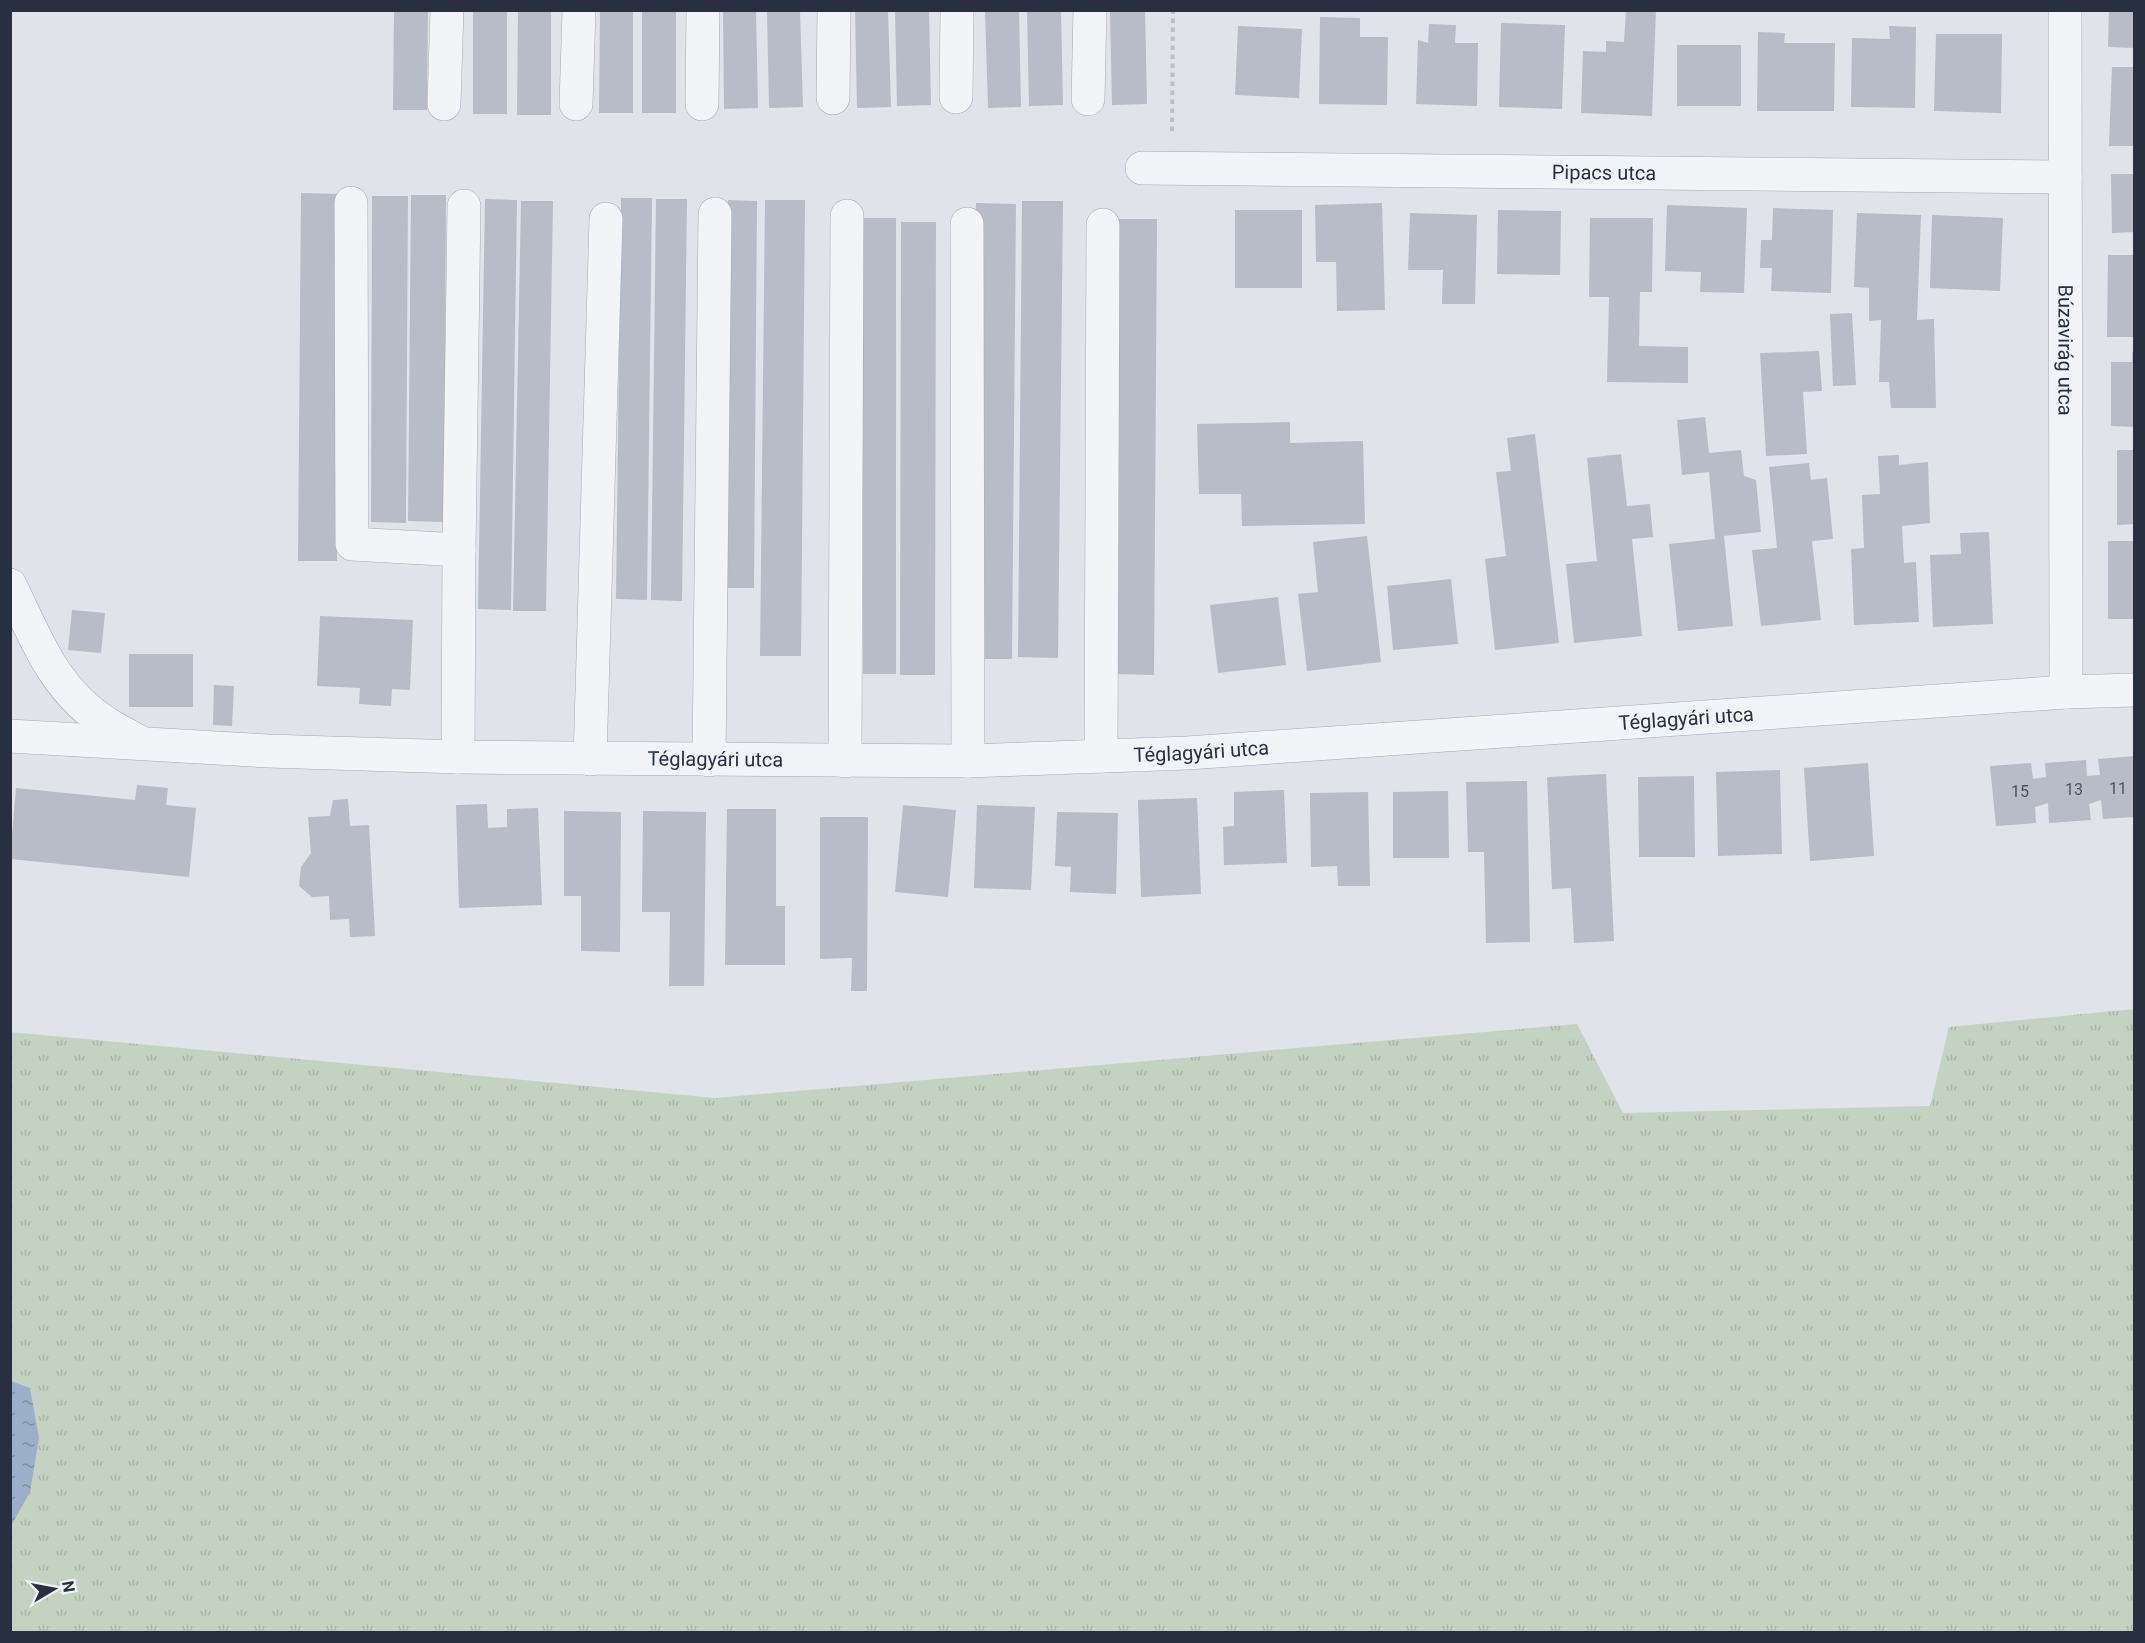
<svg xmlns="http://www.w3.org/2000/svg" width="2145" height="1643" viewBox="0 0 2145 1643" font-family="Roboto,sans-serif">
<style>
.grass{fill:url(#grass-tufts)}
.water{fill:url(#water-ripples)}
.building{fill:#b7bcc6}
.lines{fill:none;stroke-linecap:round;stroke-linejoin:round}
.minor-casing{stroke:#a5aab3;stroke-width:34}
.path{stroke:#bdc1c7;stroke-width:4;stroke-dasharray:4.5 4.5;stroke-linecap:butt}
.minor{stroke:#f2f4f7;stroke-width:33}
.labels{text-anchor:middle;stroke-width:4.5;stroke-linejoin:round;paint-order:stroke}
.number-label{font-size:16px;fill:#4c5362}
.street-label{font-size:20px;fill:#283040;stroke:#eff2f6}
</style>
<defs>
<pattern id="grass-tufts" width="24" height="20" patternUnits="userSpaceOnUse" patternTransform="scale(1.5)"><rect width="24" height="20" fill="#c4d3c1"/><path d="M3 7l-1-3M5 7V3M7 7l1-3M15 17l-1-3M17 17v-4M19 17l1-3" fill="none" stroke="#a8b5a7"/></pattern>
<pattern id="water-ripples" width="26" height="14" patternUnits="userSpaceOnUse" patternTransform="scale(1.5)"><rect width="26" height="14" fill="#9aafc9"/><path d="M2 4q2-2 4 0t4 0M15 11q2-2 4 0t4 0" fill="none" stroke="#7e8fa5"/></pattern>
</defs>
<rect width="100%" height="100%" fill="#e0e3e9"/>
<path class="grass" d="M2134 1009V1632H11L10 1032 715 1098 1577 1024 1623 1113 1930 1106 1949 1027Z"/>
<path class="water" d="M11 1381 30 1388 39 1438 30 1492 11 1526Z"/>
<g class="building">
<path d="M394 10H428L427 110H393Z"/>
<rect x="473" y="10" width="34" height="104"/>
<path d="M518 10H551V115H517Z"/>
<path d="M600 10H633V113H599Z"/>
<rect x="642" y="10" width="34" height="103"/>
<path d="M723 10H756L758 108 724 109Z"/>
<path d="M767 10H800L803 107 769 108Z"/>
<path d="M855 10H888L891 107 857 108Z"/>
<path d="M895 10H929L931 105 897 106Z"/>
<path d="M985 10H1019L1021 107 988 108Z"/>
<path d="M1027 10H1061L1063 105 1029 106Z"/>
<path d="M1110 10H1145L1147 104 1112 105Z"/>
<path d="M1626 10H1656L1652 116 1581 113 1583 51 1606 52V41L1624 42Z"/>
<path d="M2109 10H2134V48L2108 47Z"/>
<path d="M1320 17 1360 18V37H1388L1387 105 1319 104Z"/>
<path d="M1501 23 1565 25 1562 109 1499 107Z"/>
<path d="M1429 24 1456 25 1455 43H1478L1477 106 1416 104 1418 40 1428 43Z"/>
<path d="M1238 26 1302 29 1299 98 1235 95Z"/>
<path d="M1889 26 1916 27 1915 108 1851 107 1852 38 1890 39Z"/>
<path d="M1758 32 1785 33 1784 43H1835L1834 111H1757Z"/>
<path d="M1936 34H2002L2001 113 1934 111Z"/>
<rect x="1677" y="45" width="64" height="61"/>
<path d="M2112 67H2134V146H2109Z"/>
<path d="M2111 174H2134V232L2112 233Z"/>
<path d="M301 193 339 194 337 561H298Z"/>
<path d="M411 195H446L444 522 408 521Z"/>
<path d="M372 196H408L406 523 371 522Z"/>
<path d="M621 198H652L647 600 616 599Z"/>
<path d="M485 199 517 200 511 610 478 609Z"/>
<path d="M656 199H687L682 601 651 600Z"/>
<path d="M728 200 757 201 754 588H724Z"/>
<path d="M765 200H805L801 656H760Z"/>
<path d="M521 201H553L546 611H513Z"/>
<path d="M1022 201H1063L1058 658 1018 657Z"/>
<path d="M976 203 1016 204 1012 659H972Z"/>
<path d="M1382 203 1385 310 1337 311 1336 262H1316L1315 205Z"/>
<path d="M1667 205 1747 208 1744 293 1700 292 1701 272 1665 271Z"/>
<path d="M1773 208 1833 210 1831 293 1771 291 1772 268H1760L1761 240H1772Z"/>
<rect x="1235" y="210" width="67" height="78"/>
<path d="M1498 210 1561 211 1560 275 1497 274Z"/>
<path d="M1410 213 1477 215 1475 304H1442L1443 270H1408Z"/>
<path d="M1857 213 1921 215 1917 320 1934 319 1936 408H1891L1889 382H1879L1881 320 1869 321V288L1854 287Z"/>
<path d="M1932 215 2003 218 2000 291 1930 288Z"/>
<rect x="863" y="218" width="33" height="456"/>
<path d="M1590 218H1653L1652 292H1640L1639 346 1688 347V383L1607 382 1609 297H1589Z"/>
<path d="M1117 219H1157L1154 675 1114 674Z"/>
<path d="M901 222H936L935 675H900Z"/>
<path d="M2108 255H2134V337H2107Z"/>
<path d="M1852 313 1856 385 1833 386 1830 314Z"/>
<path d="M1819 351 1822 391 1803 392 1807 454 1766 456 1760 353Z"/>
<path d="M2132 352H2134V427L2111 426V362H2132Z"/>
<path d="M1705 417 1709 453 1741 450 1744 476 1756 480 1761 532 1724 536 1733 626 1678 631 1669 544 1715 539 1709 472 1682 475 1677 420Z"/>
<path d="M1290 422V443L1363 441 1365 524 1242 526 1241 494H1199L1197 424Z"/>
<path d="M1535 434 1559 643 1495 650 1485 559 1506 556 1496 472 1511 471 1507 438Z"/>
<path d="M2117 450H2134V524L2117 525Z"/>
<path d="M1621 454 1627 506 1650 504 1653 537 1632 539 1642 636 1574 643 1566 564 1597 561 1587 458Z"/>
<path d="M1899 455V465L1928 462 1930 523 1902 526 1904 563 1916 562 1919 622 1854 625 1851 549 1864 548 1862 495 1880 494 1878 456Z"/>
<path d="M1809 463 1811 480 1827 478 1833 539 1812 541 1821 620 1761 626 1752 550 1777 548 1769 467Z"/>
<path d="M1989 532 1993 624 1933 627 1930 555 1961 554 1960 533Z"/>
<path d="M1367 536 1381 662 1307 671 1298 594 1318 592 1313 542Z"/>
<rect x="2108" y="541" width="26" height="78"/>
<path d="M1451 579 1458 644 1393 650 1387 586Z"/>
<path d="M1278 597 1286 665 1218 673 1210 605Z"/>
<path d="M72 610 105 613 101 653 68 650Z"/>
<path d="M320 616 413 620 410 690 392 689 391 706 359 704 360 688 317 686Z"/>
<rect x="129" y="654" width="64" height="53"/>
<path d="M214 685 234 686 232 726 213 725Z"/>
<path d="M2134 756V817L2103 819 2101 800 2089 804 2091 820 2049 823 2048 803 2035 807 2036 823 1996 826 1990 766 2031 763 2033 779 2046 777 2045 763 2086 760 2087 776 2100 775 2098 759Z"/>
<path d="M1868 763 1874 856 1810 861 1804 768Z"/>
<path d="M1780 770 1782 854 1718 856 1716 772Z"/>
<path d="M1606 774 1614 941 1574 943 1571 888 1552 889 1547 777Z"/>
<path d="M1694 776 1695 857H1639L1638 777Z"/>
<path d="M1527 781 1530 942 1486 943 1484 852H1468L1466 782Z"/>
<path d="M137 785 168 788 166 805 196 808 189 877 10 859 16 788 135 800Z"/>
<path d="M1284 790 1287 863 1224 865 1223 827 1234 826V792Z"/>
<path d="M1448 791 1449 858H1393V792Z"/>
<path d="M1368 792 1370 886H1338L1337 866 1311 867 1310 793Z"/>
<path d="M1197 798 1201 894 1141 897 1138 800Z"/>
<path d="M348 799 350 826 369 825 375 936 350 937 349 919 330 920 329 896 312 897 299 886 301 867 311 853 308 817 330 816 333 800Z"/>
<path d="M487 804 488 828 507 827V809L538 808 542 905 459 908 456 805Z"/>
<path d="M903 805 956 810 948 897 895 892Z"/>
<path d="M977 805 1035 807 1031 890 974 888Z"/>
<path d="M727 809H776V906H785V965H725Z"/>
<path d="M564 811 621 812 620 952 581 951V896H564Z"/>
<path d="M643 811 706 812 704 986H669L670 912H642Z"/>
<path d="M1057 812 1118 813 1116 894 1070 892 1071 867 1055 866Z"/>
<path d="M820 817H868L867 991H851L852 958 820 959Z"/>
</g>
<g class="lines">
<g class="minor-casing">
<g id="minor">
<path id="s1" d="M2065 10 2066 692"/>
<path d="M956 97 957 10"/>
<path d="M833 98 834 10"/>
<path d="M1088 99 1090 10"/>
<path d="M444 104 447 10"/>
<path d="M576 104 579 10"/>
<path d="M702 104 703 10"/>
<path id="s2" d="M1142 168 2065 177"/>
<path d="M351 203 352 544 459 550"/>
<path d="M967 224 968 761"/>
<path d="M10 585C36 638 53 689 106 723 116 730 128 735 138 741"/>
<path id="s3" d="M10 736 268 751 458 757 968 761 1187 753 2066 692 2134 690"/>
<path d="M1101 756 1103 225"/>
<path d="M458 757 459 550 464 206"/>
<path d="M590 759 606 219"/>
<path d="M709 760 715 214"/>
<path d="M845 761 847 216"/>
</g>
</g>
<path class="path" d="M1172 131 1173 10"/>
<use href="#minor" class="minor"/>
</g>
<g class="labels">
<g class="number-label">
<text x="2118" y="794">11</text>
<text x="2074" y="795">13</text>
<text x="2020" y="797">15</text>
</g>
<g class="street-label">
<text dy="7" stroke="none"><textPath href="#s2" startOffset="462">Pipacs utca</textPath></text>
<text dy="7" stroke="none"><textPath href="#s1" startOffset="340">Búzavirág utca</textPath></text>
<text dy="7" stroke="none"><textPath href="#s3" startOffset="1678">Téglagyári utca</textPath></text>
<text dy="7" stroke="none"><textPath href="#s3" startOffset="1192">Téglagyári utca</textPath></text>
<text dy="7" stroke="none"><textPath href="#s3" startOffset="706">Téglagyári utca</textPath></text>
</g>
</g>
<rect width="2145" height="1643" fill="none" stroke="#283040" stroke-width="24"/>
<g transform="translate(54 1589) rotate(80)" stroke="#eff2f6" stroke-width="4.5" paint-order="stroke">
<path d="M0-4.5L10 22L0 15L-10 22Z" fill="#283040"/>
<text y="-9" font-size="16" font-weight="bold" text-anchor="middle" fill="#283040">N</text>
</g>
</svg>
